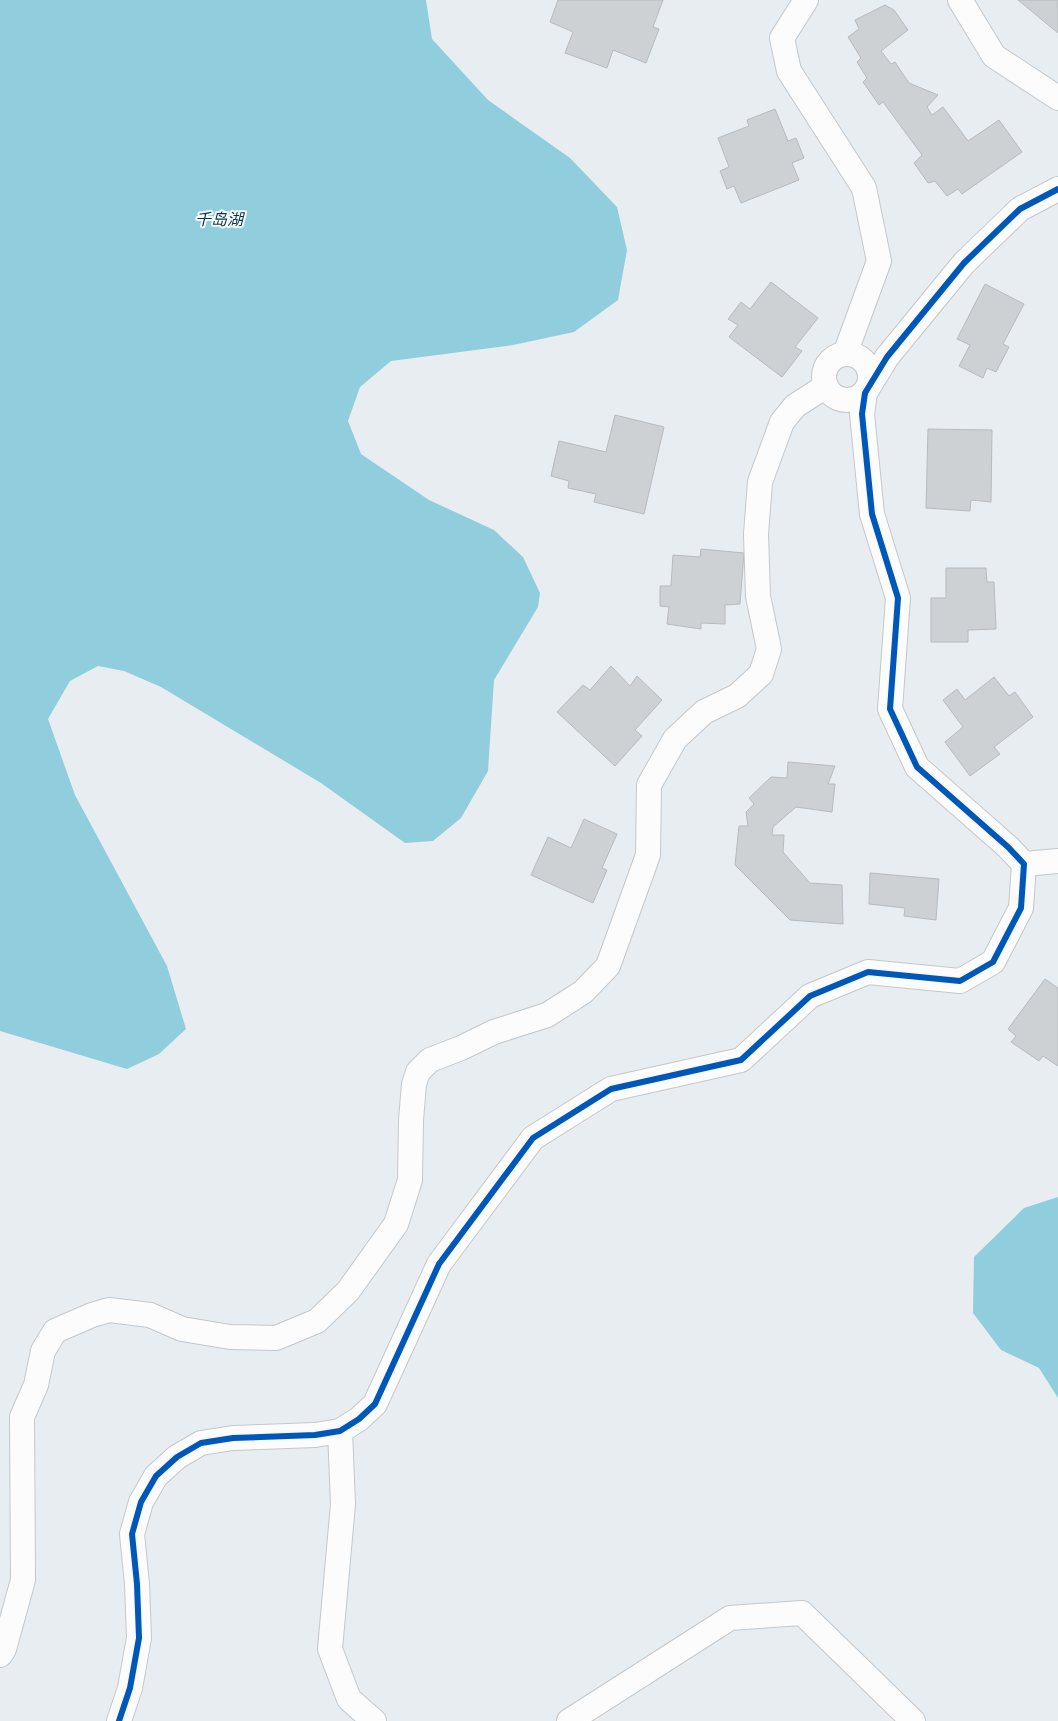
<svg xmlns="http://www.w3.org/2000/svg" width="1058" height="1721" viewBox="0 0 1058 1721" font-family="Cabin,'Noto Sans SC',sans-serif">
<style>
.water{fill:#90cedd}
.building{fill:#cdd1d4;stroke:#b8bbbe}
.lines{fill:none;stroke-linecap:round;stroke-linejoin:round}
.street-casing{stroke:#c4c8cb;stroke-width:26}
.street{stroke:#fcfcfd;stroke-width:24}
.cycleway-casing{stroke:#f5faff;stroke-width:9}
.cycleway{stroke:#0057b8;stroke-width:6}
.labels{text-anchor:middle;stroke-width:4;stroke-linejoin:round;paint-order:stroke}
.water-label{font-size:16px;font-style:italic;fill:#0c363f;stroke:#f5faff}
</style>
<rect width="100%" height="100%" fill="#e8edf1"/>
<g class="water">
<path d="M0 0H426L432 39 488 100 570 158 617 207 627 250 618 300 574 332 513 345 391 361 360 387 348 421 361 454 429 500 494 530 523 557 540 593 538 607 494 680 488 771 461 818 433 841 405 843 321 783 161 687 124 671 98 666 70 681 48 719 75 795 167 966 186 1029 159 1054 127 1069 0 1031Z"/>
<path d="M1058 1197V1398L1039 1368 1001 1350 973 1313 974 1257 1024 1208Z"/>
</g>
<g class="building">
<path d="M558 0H663L653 27 659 29 646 63 613 50 607 68 565 53 573 32 550 22Z"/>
<path d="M1018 0H1058V33Z"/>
<path d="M885 5 894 10 908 30 881 51 891 64 895 62 909 83 938 95 927 107 932 115 943 107 968 141 999 120 1022 152 962 194 958 189 947 196 935 181 928 183 914 163 922 155 883 102 879 105 863 82 867 78 857 62 861 58 848 37 859 29 855 20Z"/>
<path d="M775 109 788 141 796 138 804 158 792 163 799 180 741 203 734 186 727 189 720 171 729 167 718 138 749 126 747 120Z"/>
<path d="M771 282 818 318 795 347 802 351 782 377 729 337 738 325 728 319 741 302 750 309Z"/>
<path d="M985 284 1024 304 1003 344 1009 347 996 372 987 368 983 378 959 366 970 345 957 339Z"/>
<path d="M615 415 664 427 644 514 594 502 596 494 568 488 569 481 551 476 559 441 606 452Z"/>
<path d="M928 429 992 430 991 502 971 500 970 511 926 508Z"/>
<path d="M701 549 744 553 740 604 725 605V624L701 623V629L667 624 669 607 660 606V586H671L673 555 700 557Z"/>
<path d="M946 568H986L987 582H994L996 629 968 630V642H931V598H946Z"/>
<path d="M611 666 630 686 637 676 662 700 635 730 642 736 615 766 557 712 583 685 590 690Z"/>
<path d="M994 677 1009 696 1015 692 1033 717 994 747 1000 754 970 776 945 742 963 727 943 700 957 689 965 700Z"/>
<path d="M788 762 835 766 828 784H835L832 812 796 807 773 827 772 835H784L783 852 810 883 842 885 843 924 790 920 735 865 739 826H748L746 812 754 804 749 798 771 777 787 778Z"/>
<path d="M584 819 617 834 602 868 607 870 593 903 531 875 548 837 571 848Z"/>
<path d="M870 873 939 879 936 920 904 916 905 908 869 904Z"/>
<path d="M1045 979 1058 988V1066L1043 1056 1039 1061 1011 1042 1016 1036 1008 1029Z"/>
</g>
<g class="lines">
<g class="street-casing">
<g id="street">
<path d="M806 0 782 38 789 71 864 188 879 261 845 354"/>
<path d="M960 0 994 56 1058 98"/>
<circle cx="847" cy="377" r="23"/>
<path d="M1024 864 1058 861"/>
<path d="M340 1431 343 1504 330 1649 349 1699 374 1721"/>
<path d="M0 1655 4 1649 23 1580 22 1417 36 1385 43 1351 55 1331 92 1315 109 1310 150 1315 182 1329 230 1337 276 1338 317 1321 348 1291 396 1224 410 1180 411 1120 414 1084 418 1072 430 1060 461 1048 494 1032 547 1015 583 992 608 966 648 855 649 785 675 739 704 712 737 696 761 674 769 649 758 596 756 534 760 482 782 422 795 406 826 386"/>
<path d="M119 1721 130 1688 139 1638 137 1584 132 1534 141 1502 156 1476 177 1457 201 1443 233 1438 315 1435 340 1431 359 1419 375 1404 439 1264 533 1138 611 1089 741 1060 810 996 868 972 960 981 993 962 1021 908 1024 864 1008 847 917 767 890 709 898 598 872 514 862 414 865 393 887 357 964 263 1020 209 1058 189"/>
<path d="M569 1721 730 1618 802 1613 913 1721"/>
</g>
</g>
<use href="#street" class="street"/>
<g class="cycleway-casing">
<path id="cycleway" d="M119 1721 130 1688 139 1638 137 1584 132 1534 141 1502 156 1476 177 1457 201 1443 233 1438 315 1435 340 1431 359 1419 375 1404 439 1264 533 1138 611 1089 741 1060 810 996 868 972 960 981 993 962 1021 908 1024 864 1008 847 917 767 890 709 898 598 872 514 862 414 865 393 887 357 964 263 1020 209 1058 189"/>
</g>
<use href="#cycleway" class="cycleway"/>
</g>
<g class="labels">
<g class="water-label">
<text x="219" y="225">千岛湖</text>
</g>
</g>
</svg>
